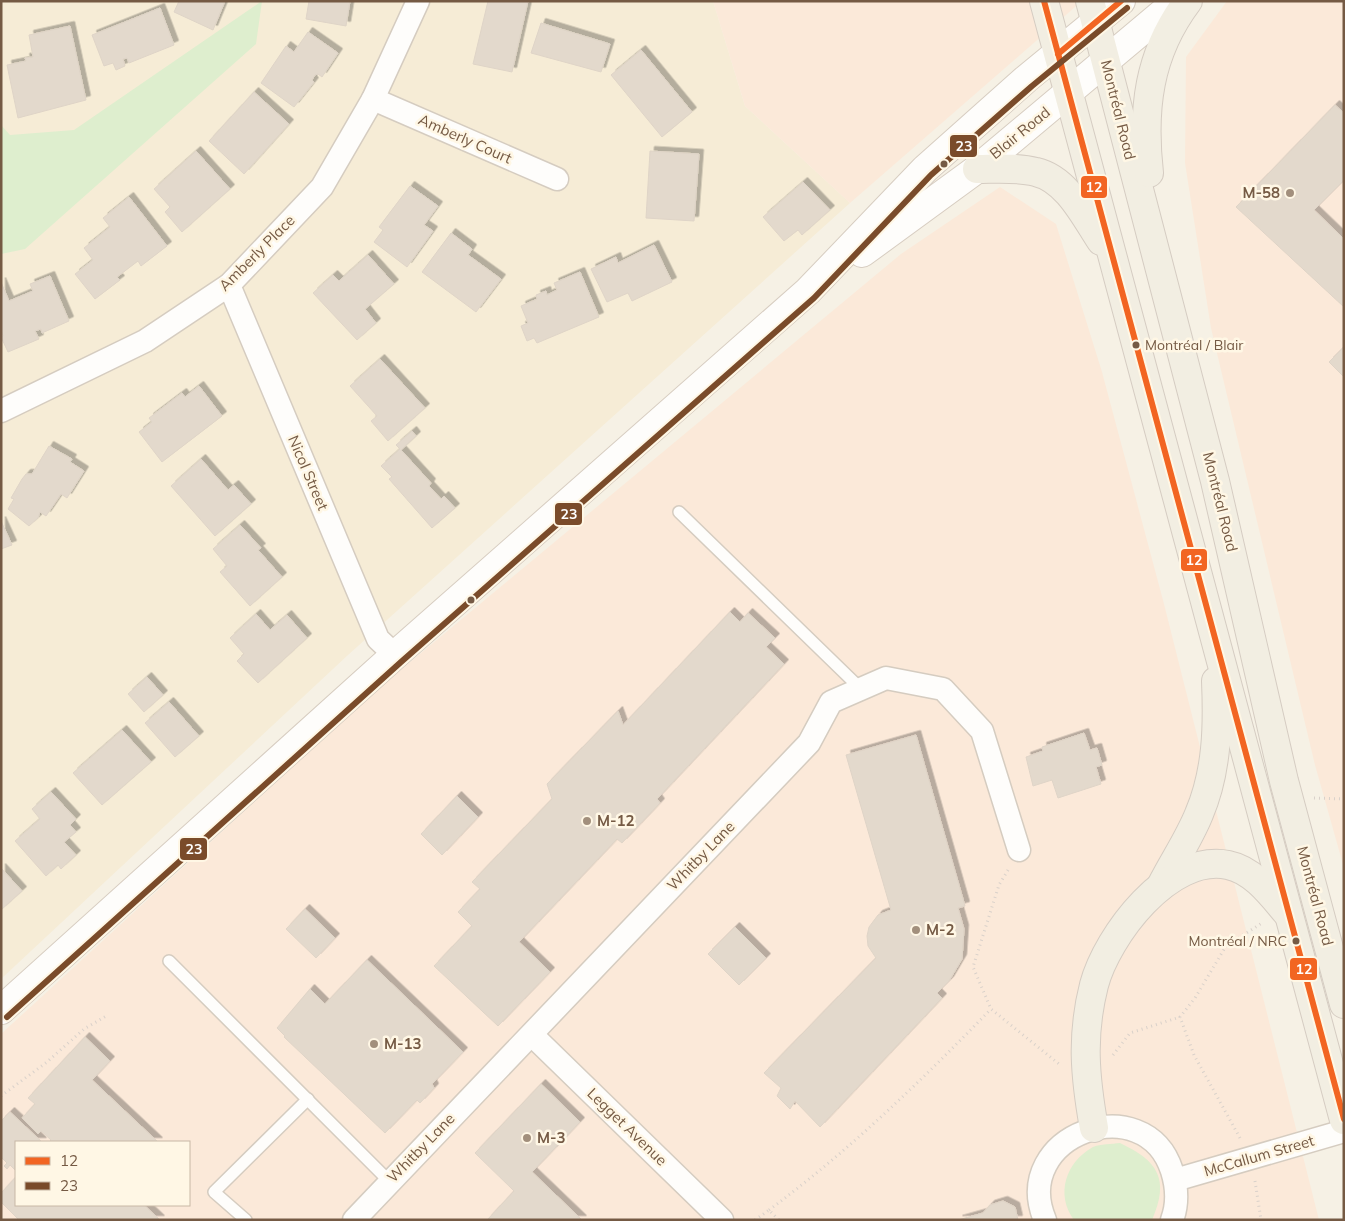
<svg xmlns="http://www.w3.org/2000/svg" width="1345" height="1221" viewBox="0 0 1345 1221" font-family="Mulish,sans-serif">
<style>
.residential{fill:#f6ecd6}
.commercial{fill:#fbe9d9;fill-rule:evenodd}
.green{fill:#deeece}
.building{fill:#e3d9cc;stroke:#dfd4c7;filter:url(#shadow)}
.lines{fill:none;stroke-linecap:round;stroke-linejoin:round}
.lane-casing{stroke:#d5ccc0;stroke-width:14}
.street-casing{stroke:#d5ccc0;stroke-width:25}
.secondary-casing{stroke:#d7cdc1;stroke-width:30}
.primary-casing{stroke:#d5ccc2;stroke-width:30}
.path{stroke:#d9d1ca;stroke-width:3;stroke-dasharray:1 4;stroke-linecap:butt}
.lane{stroke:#fefdfb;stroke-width:11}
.street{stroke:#fefdfb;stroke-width:22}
.secondary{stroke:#fefdfb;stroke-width:28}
.primary{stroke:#f2eee2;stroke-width:28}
.bus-1-casing{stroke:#fff7e5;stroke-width:10}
.bus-2-casing{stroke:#fff7e5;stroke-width:10}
.bus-1{stroke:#f26522;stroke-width:6}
.bus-2{stroke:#7a4b2a;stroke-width:6}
.bus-dot{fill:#755a44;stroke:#fff7e5;stroke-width:2}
.poi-dot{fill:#a28f7c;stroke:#fff7e5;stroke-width:2}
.labels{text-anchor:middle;stroke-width:5;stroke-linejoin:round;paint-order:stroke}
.bus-label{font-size:14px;fill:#755a44;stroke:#fff7e5;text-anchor:start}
.street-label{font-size:15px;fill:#755a44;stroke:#fff7e5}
.poi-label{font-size:15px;font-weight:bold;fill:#755a44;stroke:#fff7e5;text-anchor:start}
.line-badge{stroke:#fff7e5;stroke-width:2}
.badge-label{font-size:14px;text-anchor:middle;font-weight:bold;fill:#fff}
</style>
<defs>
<filter id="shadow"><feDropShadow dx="4.5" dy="-4.5" stdDeviation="0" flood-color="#0004"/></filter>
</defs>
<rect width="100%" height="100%" fill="#f6f1e5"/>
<path class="residential" d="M1 1H713L745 106 850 203 348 655 1 979Z"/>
<g class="commercial">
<path d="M713 1H1082L850 203 745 106Z"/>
<path d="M1227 1H1344V868L1315 765 1211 328 1185 163 1186 57Z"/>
<path d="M1000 187 1056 224 1102 372 1164 604 1319 1220H1V1034L379 688 901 254ZM16 1142H189V1205H16Z"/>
</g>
<g class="green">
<path d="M262 1 256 44 25 249 1 254V125L10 135 74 130Z"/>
<path d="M1120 1143C1158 1161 1170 1179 1152 1220H1074C1055 1194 1066 1162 1093 1147 1100 1144 1112 1144 1120 1143Z"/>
</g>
<g class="building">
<path d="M179 1H225L213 30 174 12Z"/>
<path d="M309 1H350L346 26 306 19Z"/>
<path d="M488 1H528L512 72 473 64Z"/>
<path d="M160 8 174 45 129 63 127 58 123 59 125 66 116 70 113 63 104 66 92 35Z"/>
<path d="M541 23 610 44 601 72 531 53Z"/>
<path d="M70 26 86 100 18 118 7 65 26 61 25 58 33 57 29 35Z"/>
<path d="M308 32 338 53 322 77 318 74 315 75 312 80 314 82 294 107 261 83 286 46 294 52Z"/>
<path d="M641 50 692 112 662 137 611 75Z"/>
<path d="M254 92 289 124 244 174 209 141Z"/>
<path d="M1335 105 1344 113V180L1314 210 1344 239V307L1236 207Z"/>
<path d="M196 151 230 189 182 232 165 212 170 207 154 189Z"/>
<path d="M650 151 699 154 694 221 646 218Z"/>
<path d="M803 182 830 210 802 235 798 230 784 241 763 217Z"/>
<path d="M410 186 438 206 424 225 433 231 407 267 374 242 383 230 379 227Z"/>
<path d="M129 197 167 246 141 266 138 261 117 277 120 280 95 299 75 274 93 260 84 248 110 227 103 218Z"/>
<path d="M451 233 472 249 468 255 501 279 476 312 422 272Z"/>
<path d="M654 245 672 282 632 301 628 293 607 302 591 269 616 257 618 263Z"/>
<path d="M368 255 394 284 365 309 376 323 357 340 313 293 333 275 339 281Z"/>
<path d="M580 272 599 317 537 343 534 338 527 341 521 326 528 323 521 306 537 299 536 295 546 291 547 295 557 290 554 283Z"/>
<path d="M50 276 69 321 42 333 41 329 35 331 39 339 8 352 1 337 3 336 1 330V282L9 301 33 291 30 284Z"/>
<path d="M1344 347V377L1329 362Z"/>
<path d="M380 359 425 408 388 441 371 421 377 416 350 386Z"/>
<path d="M199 386 222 416 162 462 139 432 152 422 149 418 182 393 185 397Z"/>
<path d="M412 431 416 436 401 450 431 483 429 486 441 499 444 496 455 508 432 528 389 479 392 477 381 466 400 449 396 445Z"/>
<path d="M49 446 72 459 70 462 84 471 67 498 61 494 46 516 40 512 38 518 29 526 8 509 14 499 11 498 22 479 26 474H32Z"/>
<path d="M201 459 228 490 234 485 251 504 215 536 171 486Z"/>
<path d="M1 521 12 545 1 549Z"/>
<path d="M240 525 261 548 258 550 282 577 250 606 220 572 227 566 213 549Z"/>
<path d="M730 612 740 622 748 613 775 638 766 647 784 664 657 799 660 803 622 843 617 839 519 942 550 972 498 1026 434 966 472 926 458 912 480 889 472 882 552 799 547 784 618 711 623 725Z"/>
<path d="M256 614 270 630 287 615 307 638 258 683 237 661 244 654 230 638Z"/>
<path d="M147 677 163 695 144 712 128 694Z"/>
<path d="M169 702 199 736 175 757 145 723Z"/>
<path d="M122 730 151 762 102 805 73 773Z"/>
<path d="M1084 733 1090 750 1097 748 1102 765 1096 767 1101 784 1058 798 1052 780 1033 786 1026 757 1043 751 1042 747Z"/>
<path d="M916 735 965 906 958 908 964 929 962 959 949 981 937 993 942 998 820 1127 795 1101 790 1109 777 1096 781 1088 764 1073 876 958 868 946 867 936 869 927 878 915 891 910 846 755Z"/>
<path d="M51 792 76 819 70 825 76 832 64 842 76 855 61 869 58 865 46 876 15 841 40 819 32 809Z"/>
<path d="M457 796 478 817 442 855 421 834Z"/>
<path d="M1 868 22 891 1 910Z"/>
<path d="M305 909 335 938 316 958 286 929Z"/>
<path d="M735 927 766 958 739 985 708 954Z"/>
<path d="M367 960 463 1052 432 1084 434 1088 420 1103 417 1100 385 1133 284 1037 285 1036 277 1028 310 989 325 1004Z"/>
<path d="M85 1037 110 1061 92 1080 158 1142H49L51 1140 41 1131 38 1134 22 1118 35 1104 28 1098Z"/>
<path d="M541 1084 580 1122 532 1172 582 1220H487L514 1191 475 1153Z"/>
<path d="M10 1112 42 1142H16L15 1170 10 1165 7 1169 4 1166 7 1163 1 1157V1121Z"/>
<path d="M16 1177V1205H144L160 1220H19L1 1202V1193Z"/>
<path d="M1003 1201 1015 1207 1018 1220H958L983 1213 990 1205Z"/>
</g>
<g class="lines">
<g class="lane-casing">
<g id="lane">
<path d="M679 512 861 689"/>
<path d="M169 961 389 1181"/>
<path d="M246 1220 214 1192 308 1099"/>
</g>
</g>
<g class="street-casing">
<g id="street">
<path d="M373 99 557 179"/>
<path d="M229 285 378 639 395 655"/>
<path d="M1 411 145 341 229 285 322 187 373 99 418 1"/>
<path d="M532 1035 722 1220"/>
<path d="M1175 1180 1344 1131"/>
<path d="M354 1220 809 743 831 702 886 678 943 689 982 731 1019 850"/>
<path d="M1045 1220C1009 1135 1145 1086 1172 1171 1177 1187 1178 1204 1172 1220"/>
</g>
</g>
<g class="secondary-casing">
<g id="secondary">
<path d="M862 253 977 169 1177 1"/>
<path d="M1 1010 395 655 808 291 925 169 1026 79 1121 1"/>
</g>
</g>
<g class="primary-casing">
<g id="primary">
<path d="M1044 1 1344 1120"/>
<path d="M1090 1 1215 481 1284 781 1344 1004"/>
<path d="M977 169C996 169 1017 167 1036 172 1067 179 1085 217 1101 241"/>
<path d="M1149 173C1142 110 1148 54 1188 1"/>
<path d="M1161 886C1173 862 1189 839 1199 814 1217 772 1218 727 1216 681"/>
<path d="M1094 1128C1085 1077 1081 1036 1094 985 1107 936 1169 853 1228 865 1253 870 1271 894 1286 912"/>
</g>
</g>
<g class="path">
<path d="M1314 798 1344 799"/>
<path d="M1008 870 999 885 973 967 991 1009 1059 1064"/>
<path d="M1113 1055 1130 1033 1180 1017"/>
<path d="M1 1096 47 1062 84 1029 108 1015"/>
<path d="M1240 1138 1194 1055 1180 1017 1195 998 1226 946 1262 923"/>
<path d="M1255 1181 1261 1220"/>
<path d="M769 1210C850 1150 921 1081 991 1009"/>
<path d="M755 1220 769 1210 779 1220"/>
</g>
<use href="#lane" class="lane"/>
<use href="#street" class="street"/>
<use href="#secondary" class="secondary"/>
<use href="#primary" class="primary"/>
<g class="bus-1-casing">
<g id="bus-1">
<path d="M1044 1 1344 1119"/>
<path d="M1058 54 1121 1"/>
</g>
</g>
<g class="bus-2-casing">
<path id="bus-2" d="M7 1017 401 662 814 298 931 175 1032 86 1127 8"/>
</g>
<use href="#bus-1" class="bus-1"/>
<use href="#bus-2" class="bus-2"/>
</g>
<g class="bus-dot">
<circle cx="944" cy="164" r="4.5"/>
<circle cx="1136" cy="345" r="4.5"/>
<circle cx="471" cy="600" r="4.5"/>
<circle cx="1296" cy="941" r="4.5"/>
</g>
<g class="poi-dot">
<circle cx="1290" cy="193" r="5"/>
<circle cx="587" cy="821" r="5"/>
<circle cx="916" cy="930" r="5"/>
<circle cx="374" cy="1044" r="5"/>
<circle cx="527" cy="1138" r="5"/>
</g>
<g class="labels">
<g class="bus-label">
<text x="1145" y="350">Montréal / Blair</text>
<text x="1287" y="946" text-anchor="end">Montréal / NRC</text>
</g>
<g class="street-label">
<text transform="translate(1118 110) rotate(76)" y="5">Montréal Road</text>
<text transform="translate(1020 133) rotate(-39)" y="5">Blair Road</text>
<text transform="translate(465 139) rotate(24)" y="5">Amberly Court</text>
<text transform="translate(257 253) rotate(-45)" y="5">Amberly Place</text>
<text transform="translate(308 473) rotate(67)" y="5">Nicol Street</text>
<text transform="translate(1220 502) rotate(76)" y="5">Montréal Road</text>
<text transform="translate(701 856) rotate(-46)" y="5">Whitby Lane</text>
<text transform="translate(1315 896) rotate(75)" y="5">Montréal Road</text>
<text transform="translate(627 1127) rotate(44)" y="5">Legget Avenue</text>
<text transform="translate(421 1148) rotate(-46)" y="5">Whitby Lane</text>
<text transform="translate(1259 1156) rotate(-16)" y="5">McCallum Street</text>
</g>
<g class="poi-label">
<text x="1280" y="198" text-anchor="end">M-58</text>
<text x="597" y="826">M-12</text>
<text x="926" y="935">M-2</text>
<text x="384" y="1049">M-13</text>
<text x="537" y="1143">M-3</text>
</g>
</g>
<g class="line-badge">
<rect x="949" y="134" width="29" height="24" rx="5" fill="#7a4b2a"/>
<rect x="1080" y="175" width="28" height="24" rx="5" fill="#f26522"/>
<rect x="554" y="502" width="29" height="24" rx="5" fill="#7a4b2a"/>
<rect x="1180" y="548" width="28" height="24" rx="5" fill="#f26522"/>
<rect x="179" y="837" width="29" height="24" rx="5" fill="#7a4b2a"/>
<rect x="1289" y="957" width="29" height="24" rx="5" fill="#f26522"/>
</g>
<g class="badge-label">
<text x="964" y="151">23</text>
<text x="1094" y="192">12</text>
<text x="569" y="519">23</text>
<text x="1194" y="565">12</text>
<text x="194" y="854">23</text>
<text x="1304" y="974">12</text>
</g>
<rect width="1345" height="1221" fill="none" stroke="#755a44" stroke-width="5"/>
<rect x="15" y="1141" width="175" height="65" fill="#fff7e5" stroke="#c8b8a5"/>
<rect x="25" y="1157" width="25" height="8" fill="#f26522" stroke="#c8b8a5"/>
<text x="60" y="1166" font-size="15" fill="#755a44">12</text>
<rect x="25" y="1182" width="25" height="8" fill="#7a4b2a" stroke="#c8b8a5"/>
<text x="60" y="1191" font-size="15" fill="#755a44">23</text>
</svg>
